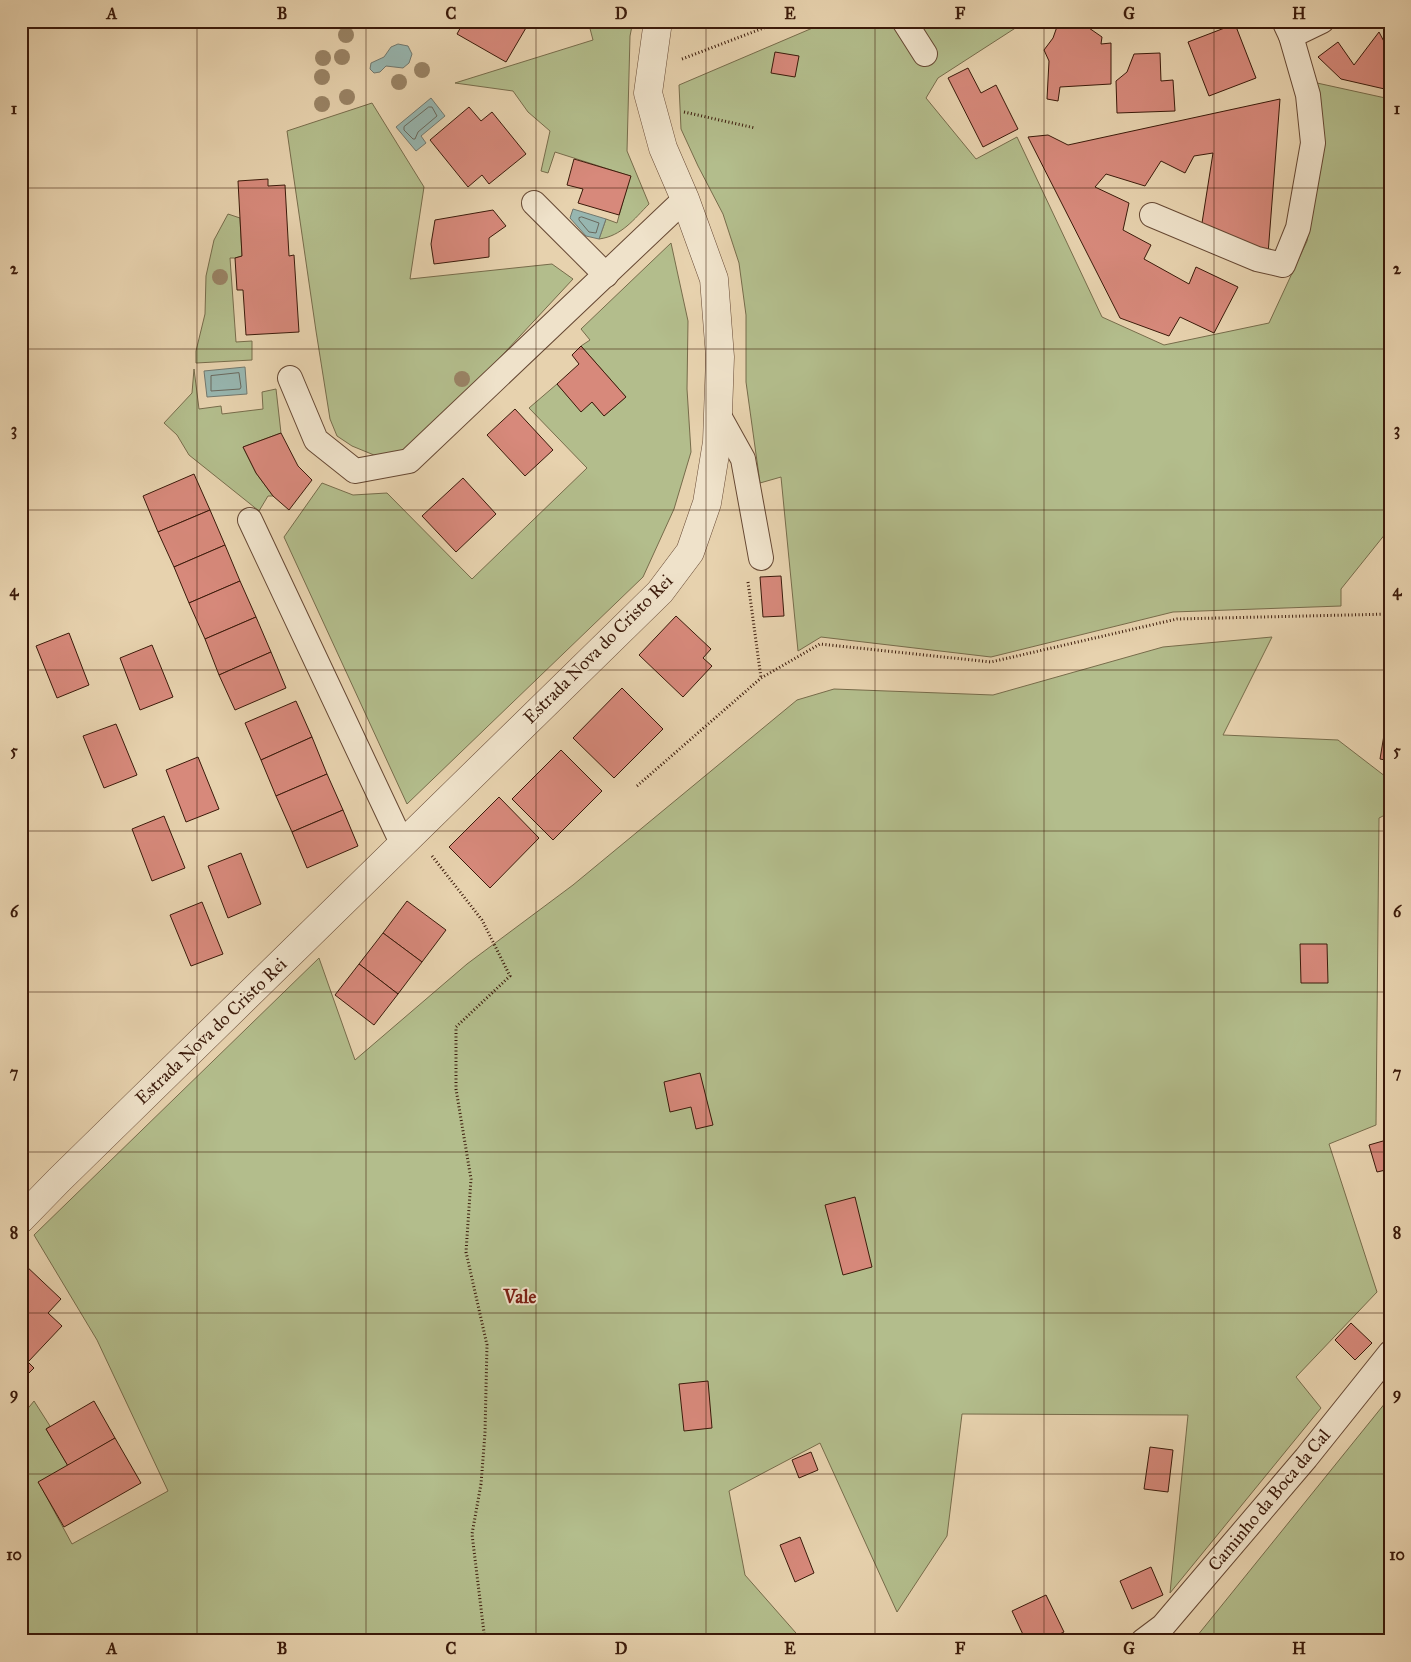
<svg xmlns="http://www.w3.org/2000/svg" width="1411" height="1662" viewBox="0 0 1411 1662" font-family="'IM FELL Great Primer',serif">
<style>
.green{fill:#b3bd8c;stroke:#776c4b}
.water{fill:#97b6b0;stroke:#72786e}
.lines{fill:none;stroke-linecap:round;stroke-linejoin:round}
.shore{stroke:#69685d;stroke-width:1}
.building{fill:#d7897b;stroke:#3b1a0a}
.minor-casing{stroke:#664833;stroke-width:26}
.tertiary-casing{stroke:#664833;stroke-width:29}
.path{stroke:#3b1a0a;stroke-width:3;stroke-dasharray:1 2.5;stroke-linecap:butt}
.minor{stroke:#efe2ca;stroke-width:24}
.tertiary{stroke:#efe2ca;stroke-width:28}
.tree{fill:#998365}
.grid{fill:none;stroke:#3b1a0a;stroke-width:1;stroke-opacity:0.55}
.labels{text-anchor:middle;stroke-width:4;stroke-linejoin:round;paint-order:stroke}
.street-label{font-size:18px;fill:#3b1a0a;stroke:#efe2ca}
.neighbourhood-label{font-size:19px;font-weight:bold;fill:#7a1f14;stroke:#efe2ca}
.neatline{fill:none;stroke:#3b1a0a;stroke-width:2}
.grid-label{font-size:16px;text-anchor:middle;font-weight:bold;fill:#3b1a0a}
</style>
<rect width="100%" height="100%" fill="#e7d2ae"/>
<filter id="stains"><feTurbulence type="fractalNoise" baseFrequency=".004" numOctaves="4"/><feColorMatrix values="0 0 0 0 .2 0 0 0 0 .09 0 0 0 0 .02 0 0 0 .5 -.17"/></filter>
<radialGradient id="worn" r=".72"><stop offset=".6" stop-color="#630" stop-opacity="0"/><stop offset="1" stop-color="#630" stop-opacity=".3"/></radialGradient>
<g class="green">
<path d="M588 21H633L630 36 627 151 649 204C634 219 622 236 599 239L606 219 617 223 630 176 555 152 548 173 541 171 550 131 528 112 513 91 455 83 593 40Z"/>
<path d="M829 21H1017V27L938 78 926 98 976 159 1017 137 1102 317 1164 345 1269 323 1307 241 1324 148 1317 83 1390 99V528L1341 589V606L1173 612 991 657 821 637 798 651 781 477 760 483 746 382V315L739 263 723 214 698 166 681 129 679 85Z"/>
<path d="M372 103 424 187 410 279 552 264 573 279 414 450 396 454 374 455 352 446 337 436 330 419 316 331 287 131Z"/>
<path d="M228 214 240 218 242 256 235 258H230L236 342 252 341V360L196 363V351L205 314 206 276 214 240Z"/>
<path d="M671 243 688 321 687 389 691 452 674 509 643 577 407 804 284 537 322 483 353 495 387 493 472 579 587 468 529 408 557 384 581 411 592 402 604 416 626 397 581 346 590 340 581 329Z"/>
<path d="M194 369 199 409 221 406 222 414 263 409 262 392 276 389 281 433 243 447 256 473 273 496H268L259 511 189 455 177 435 164 423 192 393Z"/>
<path d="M1272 637 1223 735 1338 740 1390 780 1389 813 1379 818 1376 1125 1329 1144 1377 1292 1296 1377 1321 1408 1170 1593 1188 1415 962 1414 947 1536 897 1612 820 1443 729 1491 745 1575 803 1641H21V1417L34 1401 50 1426 46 1429 68 1466 39 1483 72 1544 168 1491 97 1340 34 1235 319 958 355 1060 467 964 573 885 797 700 834 689 993 695 1163 647Z"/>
<path d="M1390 1397V1641H1193Z"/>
</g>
<g class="water">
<path d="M398 44 408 46 412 54 409 63 403 68 386 66 380 72 374 73 370 69 371 63 384 57 391 47Z"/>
<path d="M431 98 445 116 421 136 426 143 416 151 396 127Z"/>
<path d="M573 209 606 219 599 239 586 236 570 218Z"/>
<path d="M245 367 247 394 207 397 204 371Z"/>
</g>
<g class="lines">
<g class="shore">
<path d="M429 107H432L437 116 418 132 415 139H413L404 130V127Z"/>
<path d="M582 217 599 223 596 233 589 232 579 220V218Z"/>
<path d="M239 373 241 387 240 389 211 391V376Z"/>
</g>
</g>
<g class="building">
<path d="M464 21H530L506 62 457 34Z"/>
<path d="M1059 21H1089V28L1102 37 1101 44 1111 43V84L1060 87 1058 101 1047 99 1049 61 1044 50 1053 38Z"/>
<path d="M1235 24 1256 78 1209 96 1188 42Z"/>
<path d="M1379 32 1390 53 1389 90 1341 79 1318 57 1338 42 1354 65Z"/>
<path d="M775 52 799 56 795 77 771 73Z"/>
<path d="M1160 53 1161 81 1173 80 1175 111 1117 113 1116 81 1127 72 1134 54Z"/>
<path d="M968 68 981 93 996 85 1018 129 983 147 948 78Z"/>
<path d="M1280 99 1268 254 1202 223 1213 153 1194 156 1185 173 1161 161 1145 186 1106 174 1095 187 1129 203 1123 230 1151 245 1144 259 1189 284 1196 267 1238 287 1214 333 1180 317 1169 336 1120 318 1028 137 1048 135 1068 145Z"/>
<path d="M469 107 481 121 492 112 526 154 489 184 482 175 468 187 430 140Z"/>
<path d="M574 159 631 176 619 215 578 203 583 189 567 185Z"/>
<path d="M268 179V186L285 185 289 256 294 255 299 332 246 335 243 290H237L235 258 242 256 238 181Z"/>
<path d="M493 210 506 226 489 238V257L434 264 431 244 435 220Z"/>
<path d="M581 346 626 397 604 416 592 402 581 412 557 384 579 364 572 355Z"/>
<path d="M515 409 553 450 525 476 487 435Z"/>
<path d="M281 433 298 466 312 480 289 510 273 496 256 473 243 447Z"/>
<path d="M194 474 210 510 158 532 143 496Z"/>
<path d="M463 478 496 514 456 552 422 516Z"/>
<path d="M210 510 225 545 174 567 158 532Z"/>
<path d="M225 545 240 581 189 603 174 567Z"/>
<path d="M781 576 784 616 763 617 760 577Z"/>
<path d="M240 581 256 617 205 639 189 603Z"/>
<path d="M676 616 711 649 703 658 712 666 683 697 639 655Z"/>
<path d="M256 617 271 652 219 675 205 639Z"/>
<path d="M69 633 89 685 57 698 36 646Z"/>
<path d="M152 645 173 697 140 710 120 658Z"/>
<path d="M271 652 286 688 235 710 219 675Z"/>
<path d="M622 688 663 729 614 778 573 738Z"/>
<path d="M296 701 312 737 261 760 245 723Z"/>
<path d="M116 724 137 775 104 788 83 736Z"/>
<path d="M1385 729 1390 730V761L1380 759Z"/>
<path d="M312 737 327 774 276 796 261 760Z"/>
<path d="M561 750 602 791 553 840 512 799Z"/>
<path d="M198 757 219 809 186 822 166 770Z"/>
<path d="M327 774 343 810 292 832 276 796Z"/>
<path d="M499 797 539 838 490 888 449 847Z"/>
<path d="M343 810 358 846 307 868 292 832Z"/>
<path d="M164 816 185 868 152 881 132 829Z"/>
<path d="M241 853 261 904 228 918 208 866Z"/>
<path d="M407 901 446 930 422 962 383 933Z"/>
<path d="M202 902 223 954 191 966 170 915Z"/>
<path d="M383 933 422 962 398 994 359 964Z"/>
<path d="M1300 944H1327L1328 983H1301Z"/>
<path d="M359 964 398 994 374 1025 335 995Z"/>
<path d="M700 1073 713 1125 696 1129 691 1107 670 1112 664 1082Z"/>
<path d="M1390 1139V1169L1377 1172 1369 1145Z"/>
<path d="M855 1197 872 1267 843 1275 825 1205Z"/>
<path d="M24 1264 61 1299 48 1313 62 1326 28 1362 34 1368 21 1381V1267Z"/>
<path d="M1351 1323 1372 1343 1355 1360 1335 1340Z"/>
<path d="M708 1381 712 1428 684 1431 679 1384Z"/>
<path d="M94 1401 115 1438 68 1466 46 1429Z"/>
<path d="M115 1438 141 1483 64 1527 38 1482Z"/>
<path d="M1150 1447 1173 1450 1168 1492 1144 1489Z"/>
<path d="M811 1452 818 1470 799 1478 792 1460Z"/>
<path d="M800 1537 814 1573 795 1582 780 1545Z"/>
<path d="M1151 1567 1163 1595 1132 1609 1120 1581Z"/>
<path d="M1046 1595 1064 1632 1045 1641H1026L1012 1611Z"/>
</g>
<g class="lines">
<g class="minor-casing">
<g id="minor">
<path d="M904 21 925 54"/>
<path d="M1291 36 1322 21"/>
<path d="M534 203 606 275"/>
<path d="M1152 215 1257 259 1283 265 1298 228 1313 143 1308 95 1291 36 1284 21"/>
<path d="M290 378 316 440 355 471 409 461 685 199"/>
<path d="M718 414 743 459 761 558"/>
<path d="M250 520 402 843"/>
<path d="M1143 1641 1163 1626 1306 1458 1390 1353"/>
</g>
</g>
<g class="tertiary-casing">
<path id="tertiary" d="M21 1219 59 1180 660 592 690 552 707 503 717 442 720 357 714 279 685 199 663 148 648 93 658 21"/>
</g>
<g class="path">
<path d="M682 59 782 21"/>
<path d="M684 112 755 128"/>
<path d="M748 582 761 678"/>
<path d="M637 786 761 678 820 644 991 662 1177 619 1390 614"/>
<path d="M432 856 482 920 510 976 456 1027V1089L471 1179 466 1252 487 1345 485 1433 481 1484 472 1534 485 1641"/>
</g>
<use href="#minor" class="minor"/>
<use href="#tertiary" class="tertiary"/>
</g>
<g class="tree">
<circle cx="346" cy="35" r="8"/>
<circle cx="342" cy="57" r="8"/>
<circle cx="323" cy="58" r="8"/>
<circle cx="422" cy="70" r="8"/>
<circle cx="322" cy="77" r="8"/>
<circle cx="399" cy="82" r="8"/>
<circle cx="347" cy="97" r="8"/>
<circle cx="322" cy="104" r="8"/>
<circle cx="220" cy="277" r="8"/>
<circle cx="462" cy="379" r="8"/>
</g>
<path class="grid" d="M197 21V1641M366 21V1641M536 21V1641M706 21V1641M875 21V1641M1044 21V1641M1214 21V1641M21 188H1390M21 349H1390M21 510H1390M21 670H1390M21 831H1390M21 992H1390M21 1152H1390M21 1313H1390M21 1474H1390"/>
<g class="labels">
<g class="street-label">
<text transform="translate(598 649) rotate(-45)" y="6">Estrada Nova do Cristo Rei</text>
<text transform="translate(211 1031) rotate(-44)" y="6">Estrada Nova do Cristo Rei</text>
<text transform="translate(1269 1500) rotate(-50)" y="6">Caminho da Boca da Cal</text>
</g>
<g class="neighbourhood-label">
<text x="520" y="1303">Vale</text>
</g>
</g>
<rect width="1411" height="1662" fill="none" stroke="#e7d2ae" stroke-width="55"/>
<rect x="28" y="28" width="1356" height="1606" class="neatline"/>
<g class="grid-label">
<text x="112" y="19">A</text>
<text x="282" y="19">B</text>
<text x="451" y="19">C</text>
<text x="621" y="19">D</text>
<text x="790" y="19">E</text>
<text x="960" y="19">F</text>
<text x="1129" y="19">G</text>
<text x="1299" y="19">H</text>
<text x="14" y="114">1</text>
<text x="1397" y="114">1</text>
<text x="14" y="274">2</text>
<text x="1397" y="274">2</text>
<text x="14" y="435">3</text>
<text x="1397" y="435">3</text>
<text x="14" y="596">4</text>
<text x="1397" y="596">4</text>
<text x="14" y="756">5</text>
<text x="1397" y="756">5</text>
<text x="14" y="917">6</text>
<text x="1397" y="917">6</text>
<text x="14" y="1078">7</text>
<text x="1397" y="1078">7</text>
<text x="14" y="1238">8</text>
<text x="1397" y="1238">8</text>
<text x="14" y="1399">9</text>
<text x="1397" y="1399">9</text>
<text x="14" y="1560">10</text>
<text x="1397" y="1560">10</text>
<text x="112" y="1654">A</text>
<text x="282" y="1654">B</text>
<text x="451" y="1654">C</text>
<text x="621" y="1654">D</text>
<text x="790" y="1654">E</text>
<text x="960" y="1654">F</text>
<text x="1129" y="1654">G</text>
<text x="1299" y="1654">H</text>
</g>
<rect width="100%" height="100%" filter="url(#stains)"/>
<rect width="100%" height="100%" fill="url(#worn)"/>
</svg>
